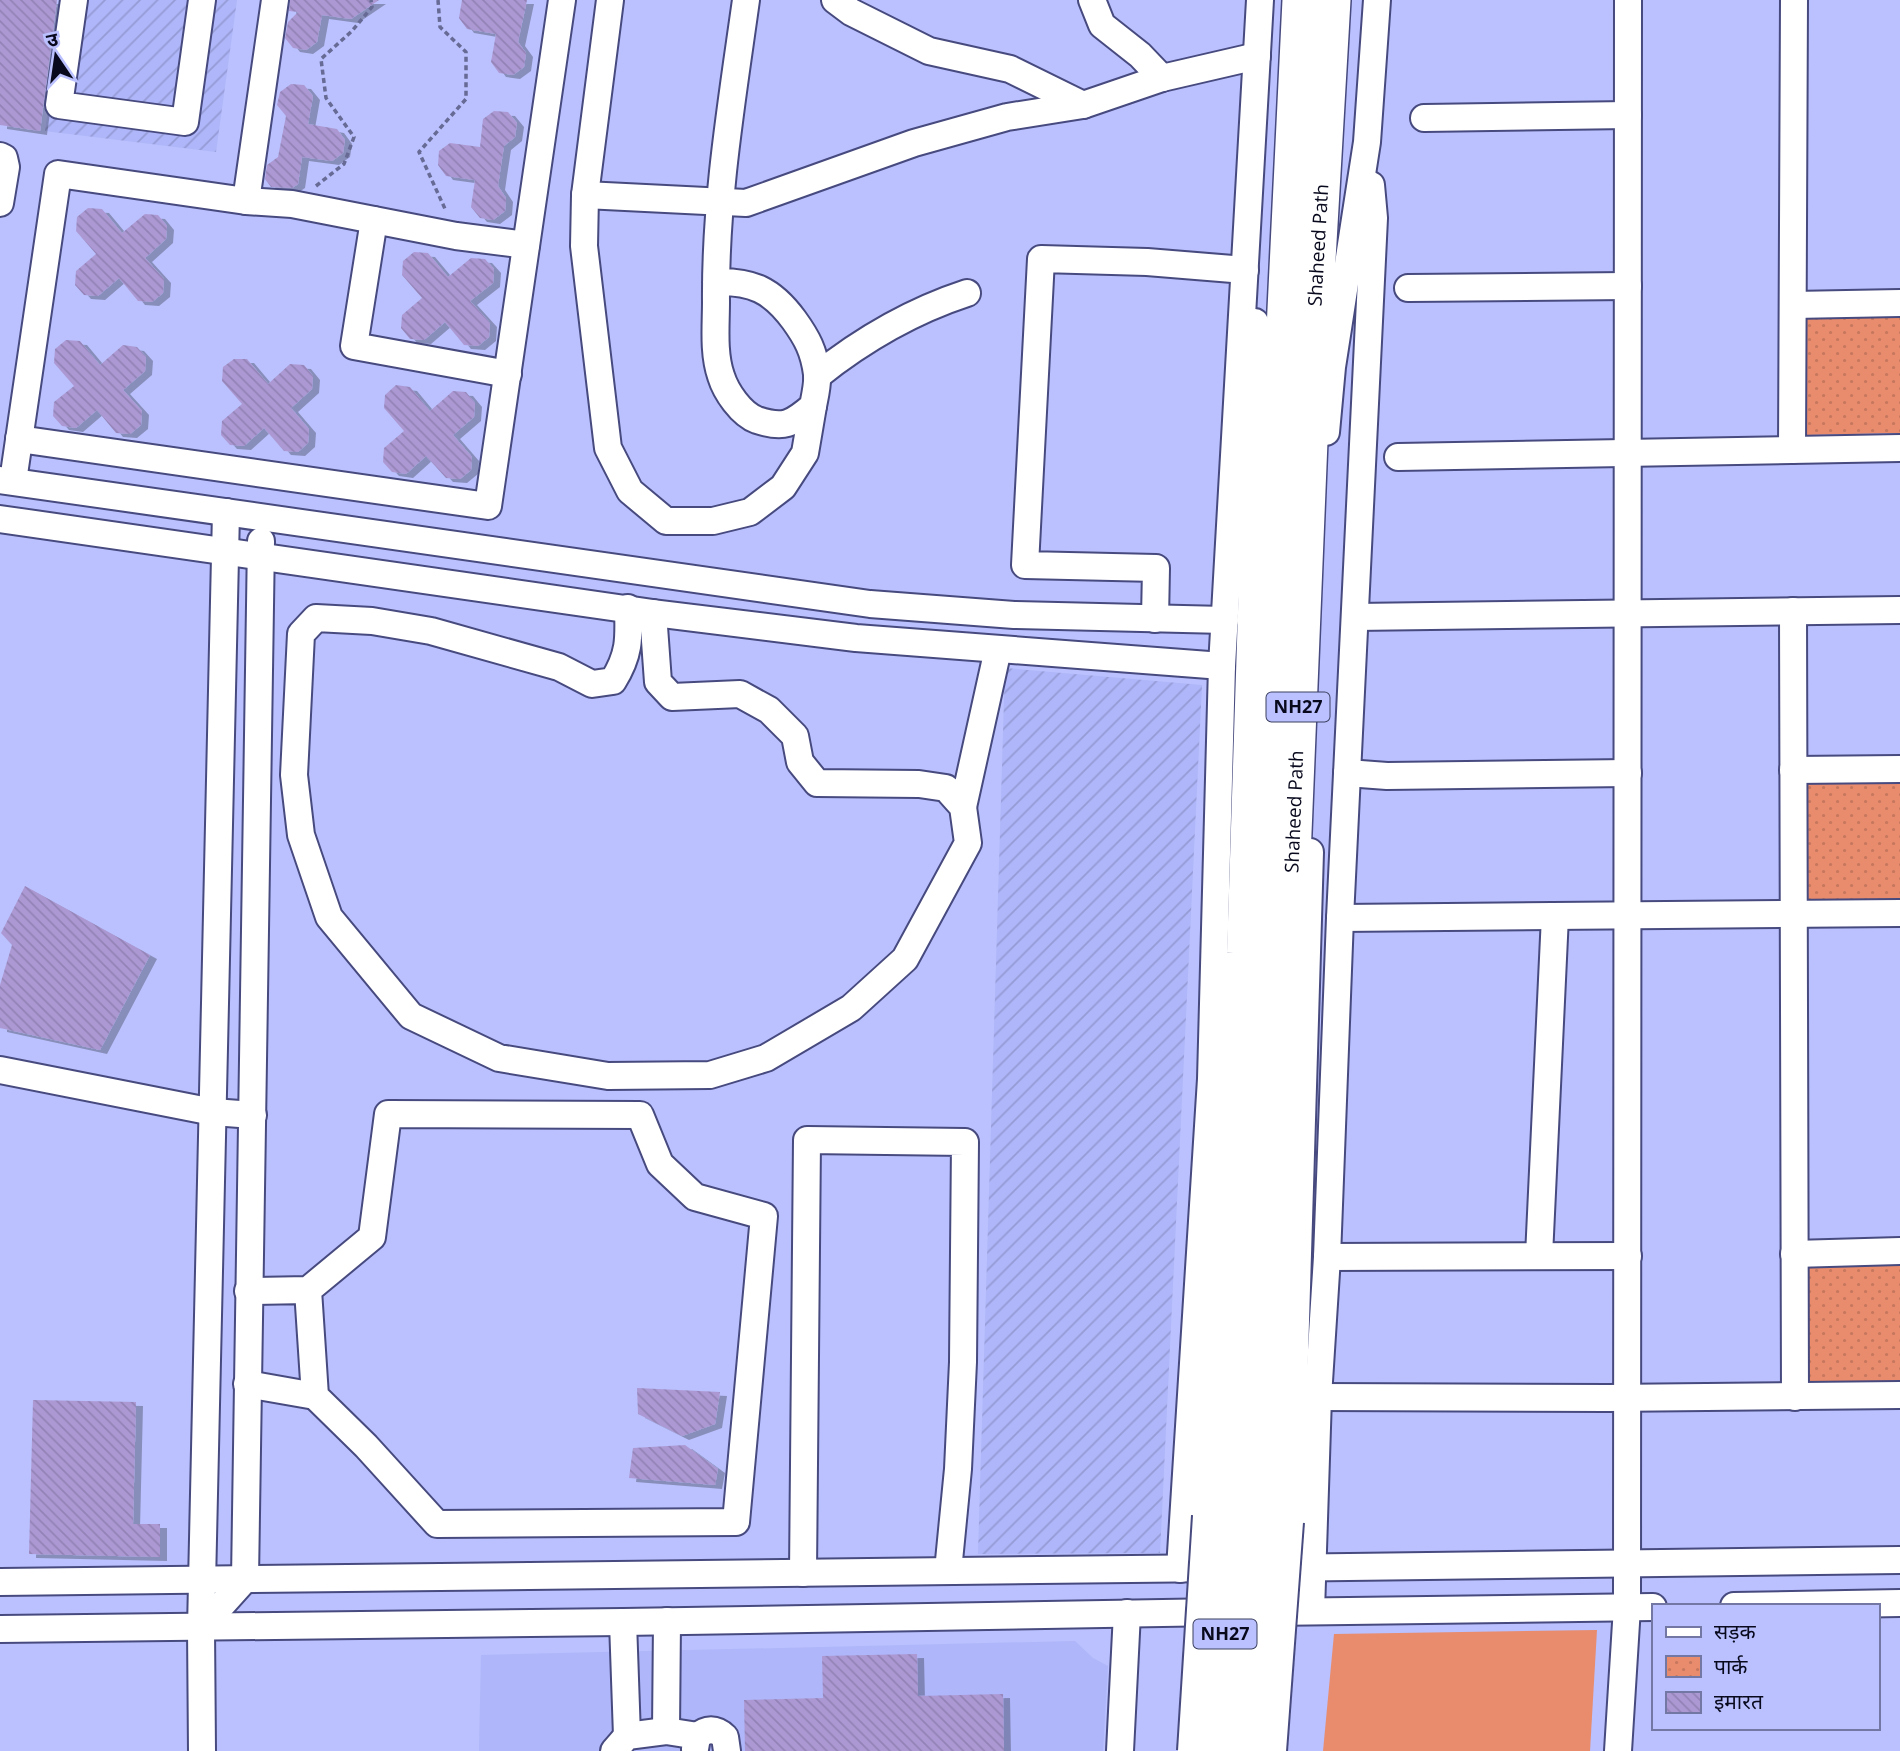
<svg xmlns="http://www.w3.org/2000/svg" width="1900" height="1751" viewBox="0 0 1900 1751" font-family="'Open Sans','Noto Sans Devanagari',sans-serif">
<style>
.built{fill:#afb6f9}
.industrial{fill:url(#industrial-furrows)}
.grass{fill:#e98c6d}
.park{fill:url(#park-dots)}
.building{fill:url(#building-back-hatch);filter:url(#shadow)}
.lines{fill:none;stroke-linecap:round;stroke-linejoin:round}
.minor-casing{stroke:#474a7e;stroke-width:30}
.highway-casing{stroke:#474a7e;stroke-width:40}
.path{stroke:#666a94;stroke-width:3.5;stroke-dasharray:5 3.5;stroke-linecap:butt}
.minor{stroke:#fff;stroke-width:26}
.highway{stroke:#fff;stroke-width:37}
.minor-bridge-casing{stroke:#474a7e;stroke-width:30;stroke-linecap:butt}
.highway-bridge-casing{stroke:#474a7e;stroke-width:40;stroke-linecap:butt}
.minor-bridge{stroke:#fff;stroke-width:26}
.highway-bridge{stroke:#fff;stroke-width:37}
.labels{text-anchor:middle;stroke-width:7;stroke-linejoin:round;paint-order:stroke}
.shield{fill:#bac1fe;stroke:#3d4060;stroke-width:2}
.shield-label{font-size:18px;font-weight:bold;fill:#08091d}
.street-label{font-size:19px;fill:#08091d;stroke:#bac1fe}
</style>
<defs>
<pattern id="industrial-furrows" width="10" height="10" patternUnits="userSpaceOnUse" patternTransform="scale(1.75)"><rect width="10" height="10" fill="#afb6f9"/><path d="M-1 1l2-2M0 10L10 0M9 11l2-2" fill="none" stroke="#959bd5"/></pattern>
<pattern id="park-dots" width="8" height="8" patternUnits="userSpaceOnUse" patternTransform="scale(1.75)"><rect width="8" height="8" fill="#e98c6d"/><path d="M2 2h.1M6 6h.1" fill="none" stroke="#c6775e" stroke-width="1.8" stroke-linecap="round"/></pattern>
<pattern id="building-back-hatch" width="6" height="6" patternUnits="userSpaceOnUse" patternTransform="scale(1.75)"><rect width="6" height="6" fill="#ac99d3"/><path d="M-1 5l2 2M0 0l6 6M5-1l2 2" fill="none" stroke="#9282b5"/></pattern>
<filter id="shadow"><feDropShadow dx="7" dy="4" stdDeviation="0" flood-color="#0004"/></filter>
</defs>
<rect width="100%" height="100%" fill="#bac1fe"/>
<path class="built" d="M1075 1641 1093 1658 1108 1666 1103 1751H479L481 1655Z"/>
<g class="industrial">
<path d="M62 0H237L216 152 45 131Z"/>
<path d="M1005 668 1202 685 1160 1553 978 1554Z"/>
</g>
<path class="grass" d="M1597 1630 1590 1751H1323L1334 1634Z"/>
<g class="park">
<path d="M1900 313V433L1805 435 1803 314Z"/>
<path d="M1900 781V902L1808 903 1806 782Z"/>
<path d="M1807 1263 1900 1264V1387H1807Z"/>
</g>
<g class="building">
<path d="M0 0H57L40 131 0 125Z"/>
<path d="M290 0H379L351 19 322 15 317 42 306 50 293 48 285 38 288 22 298 12 289 11Z"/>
<path d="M462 0H527L518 42 526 53 524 67 513 75 499 73 491 62 496 34 467 29 459 18Z"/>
<path d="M291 84 304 85 313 96 308 124 337 129 345 140 343 153 332 161 302 157 298 184 292 188 271 187 265 179 267 165 278 157 286 116 277 105 280 92Z"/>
<path d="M494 111 508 112 517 123 515 137 504 146 500 172 498 186 506 198 505 211 493 220 480 218 471 207 475 180 446 176 438 165 439 151 450 143 480 147 483 119Z"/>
<path d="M88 208 102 209 122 233 145 214 158 215 167 226 166 239 145 258 164 279 163 293 152 302 138 301 119 278 98 296 84 295 75 285 76 271 96 254 76 231 77 217Z"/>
<path d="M414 252 428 253 448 277 471 258 485 259 494 269 493 283 470 301 490 323 489 337 478 346 464 345 445 322 424 340 410 339 401 328 402 315 422 298 402 275 403 261Z"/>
<path d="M66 340 80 341 100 365 123 345 137 347 146 357 145 371 123 390 142 411 141 425 130 434 116 433 97 410 76 428 62 426 53 416 54 402 74 386 54 363 55 349Z"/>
<path d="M234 359H247L268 384 290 364 304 365 313 376 312 389 291 408 309 429 308 443 298 452 284 451 264 428 244 446 230 445 221 435 222 421 242 404 222 381 223 367Z"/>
<path d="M396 385 410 387 430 411 453 391 466 392 475 403 474 417 453 435 472 457 471 470 460 479 446 478 426 456 406 474 392 472 383 462 384 448 404 431 384 408 385 395Z"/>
<path d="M25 886 150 955 100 1050 0 1028V985L12 945 1 933Z"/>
<path d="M637 1388 720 1392 715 1424 682 1436 638 1414Z"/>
<path d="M33 1400 136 1402 133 1524H160V1557L29 1554Z"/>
<path d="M685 1445 718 1469 715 1485 629 1478 633 1448Z"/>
<path d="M917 1654 918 1696 1003 1694 1004 1751H745L744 1700 823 1698 822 1656Z"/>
</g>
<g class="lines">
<g class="minor-casing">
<g id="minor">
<path d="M74 0 59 105 185 122 202 0"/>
<path d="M610 0 585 195 584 246 608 448 630 491 666 521H713L750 512 783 487 805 453 813 406"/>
<path d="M835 0 851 12 929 51 1010 69 1083 105"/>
<path d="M1092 0 1102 25 1140 55 1162 78"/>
<path d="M1424 118 1628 115"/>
<path d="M0 156 4 158 6 167 0 203"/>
<path d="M585 195 746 203 914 143 1007 117 1083 105 1162 78 1257 56"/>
<path d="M246 201 292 204 456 236 526 245"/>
<path d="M374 220 354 346 508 374"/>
<path d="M716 282C752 281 772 290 794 320 807 338 814 351 817 374 818 384 815 396 813 406 792 424 784 429 757 420 741 414 726 392 721 376 713 353 716 325 716 302 715 200 732 100 746 0"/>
<path d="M1408 288 1628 286"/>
<path d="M1793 305 1900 303"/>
<path d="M817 376C862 340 912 311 967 293"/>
<path d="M1326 432 1332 367 1367 142 1377 0"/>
<path d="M19 439 488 506 562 0"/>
<path d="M1792 450 1794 0"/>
<path d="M1398 457 1900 448"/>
<path d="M0 480 870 604 1014 615 1225 620"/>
<path d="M13 481 58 174 246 201 275 0"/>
<path d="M0 519 653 613 856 638 1222 666"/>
<path d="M628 608C629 638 630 654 613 681L592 684 559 667 431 631 372 621 316 618 301 634 294 775 301 835 329 917 411 1016 499 1058 608 1076 710 1075 766 1058 851 1008 905 959 968 843 963 807 946 788 919 784 817 783 800 762 795 736 769 710 740 694 672 697 658 682 653 613"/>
<path d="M1793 611 1795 1397"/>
<path d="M1355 617 1900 610"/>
<path d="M1155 619 1156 568 1025 565 1041 259 1147 262 1245 270"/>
<path d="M1793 770 1900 769"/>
<path d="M1347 773 1387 776 1628 773"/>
<path d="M963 807 998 649"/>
<path d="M1340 918 1900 913"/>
<path d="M0 1070 213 1112 253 1115"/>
<path d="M1794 1254 1900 1251"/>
<path d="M1539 1256 1555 916"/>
<path d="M1327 1257 1628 1256"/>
<path d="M248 1291 308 1290 372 1237 388 1114 640 1115 660 1164 695 1197 764 1216 736 1522 437 1524 366 1446 315 1396 308 1290"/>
<path d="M247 1384 315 1396"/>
<path d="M1318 1397 1608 1398 1900 1395"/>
<path d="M1206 1516 1240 953 1253 550 1254 430 1259 364 1255 322"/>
<path d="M1290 1522 1310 852"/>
<path d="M1265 1568 1900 1560"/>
<path d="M1180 1569 1211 1079 1222 666 1260 0"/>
<path d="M803 1573 807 1140 965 1142 963 1362 958 1469 948 1571"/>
<path d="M0 1582 1223 1568"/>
<path d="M1734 1606 1900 1603"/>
<path d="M1311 1611 1318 1397 1327 1257 1340 918 1374 218 1371 185"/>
<path d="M1263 1612 1653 1607"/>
<path d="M623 1622 627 1736"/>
<path d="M201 1628 245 1579 261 541"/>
<path d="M0 1629 623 1622 1221 1612"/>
<path d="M666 1731 667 1621"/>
<path d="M695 1749 697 1737C706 1728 716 1728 725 1737L727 1751"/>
<path d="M202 1751 201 1628 226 512"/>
<path d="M614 1751 627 1736 666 1731 698 1736"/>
<path d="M1120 1751 1127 1613"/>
<path d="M1618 1751 1627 1607 1628 0"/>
</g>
</g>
<g class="highway-casing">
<g id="highway">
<path d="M1232 1517 1264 874 1280 433 1301 0"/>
<path id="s1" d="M1265 1518 1315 294 1332 0"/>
</g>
</g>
<g class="path">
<path d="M438 0 440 27 466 52V99L419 152 446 211"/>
<path d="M316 186 344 164 354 137 326 98 321 59 352 31 372 7 371 0"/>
</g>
<use href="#minor" class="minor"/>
<use href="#highway" class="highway"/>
<g class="minor-bridge-casing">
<g id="minor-bridge">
<path d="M1191 1751 1206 1516"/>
<path d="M1273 1751 1290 1522"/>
</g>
</g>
<g class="highway-bridge-casing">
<g id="highway-bridge">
<path d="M1217 1751 1232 1517"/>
<path d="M1249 1751 1265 1518"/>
</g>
</g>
<use href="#minor-bridge" class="minor-bridge"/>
<use href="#highway-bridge" class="highway-bridge"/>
</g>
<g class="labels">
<g class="shield">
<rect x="1266.5" y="692.5" width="63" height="29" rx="5"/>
<rect x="1193.5" y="1619.5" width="63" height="29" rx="5"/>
</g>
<g class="shield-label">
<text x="1298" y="713">NH27</text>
<text x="1225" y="1640">NH27</text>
</g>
<g class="street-label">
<text dy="7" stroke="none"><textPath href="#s1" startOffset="1274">Shaheed Path</textPath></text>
<text dy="7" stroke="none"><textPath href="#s1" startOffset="707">Shaheed Path</textPath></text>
</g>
</g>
<rect x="1652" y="1604" width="228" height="126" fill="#bac1fe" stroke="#7377a4" stroke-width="2"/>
<rect x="1666" y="1627" width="35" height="10" fill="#ffffff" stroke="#7377a4" stroke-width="2"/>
<text x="1714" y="1639" font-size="21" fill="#08091d">सड़क</text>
<rect x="1666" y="1656" width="35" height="21" fill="url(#park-dots)" stroke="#7377a4" stroke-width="2"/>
<text x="1714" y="1674" font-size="21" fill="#08091d">पार्क</text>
<rect x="1666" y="1692" width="35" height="21" fill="url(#building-back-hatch)" stroke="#7377a4" stroke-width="2"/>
<text x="1714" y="1709" font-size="21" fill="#08091d">इमारत</text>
<g transform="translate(56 56) rotate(347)" stroke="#bac1fe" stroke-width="5" paint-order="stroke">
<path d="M0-5L12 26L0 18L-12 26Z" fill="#08091d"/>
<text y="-10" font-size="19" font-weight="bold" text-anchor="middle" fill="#08091d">उ</text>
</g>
</svg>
